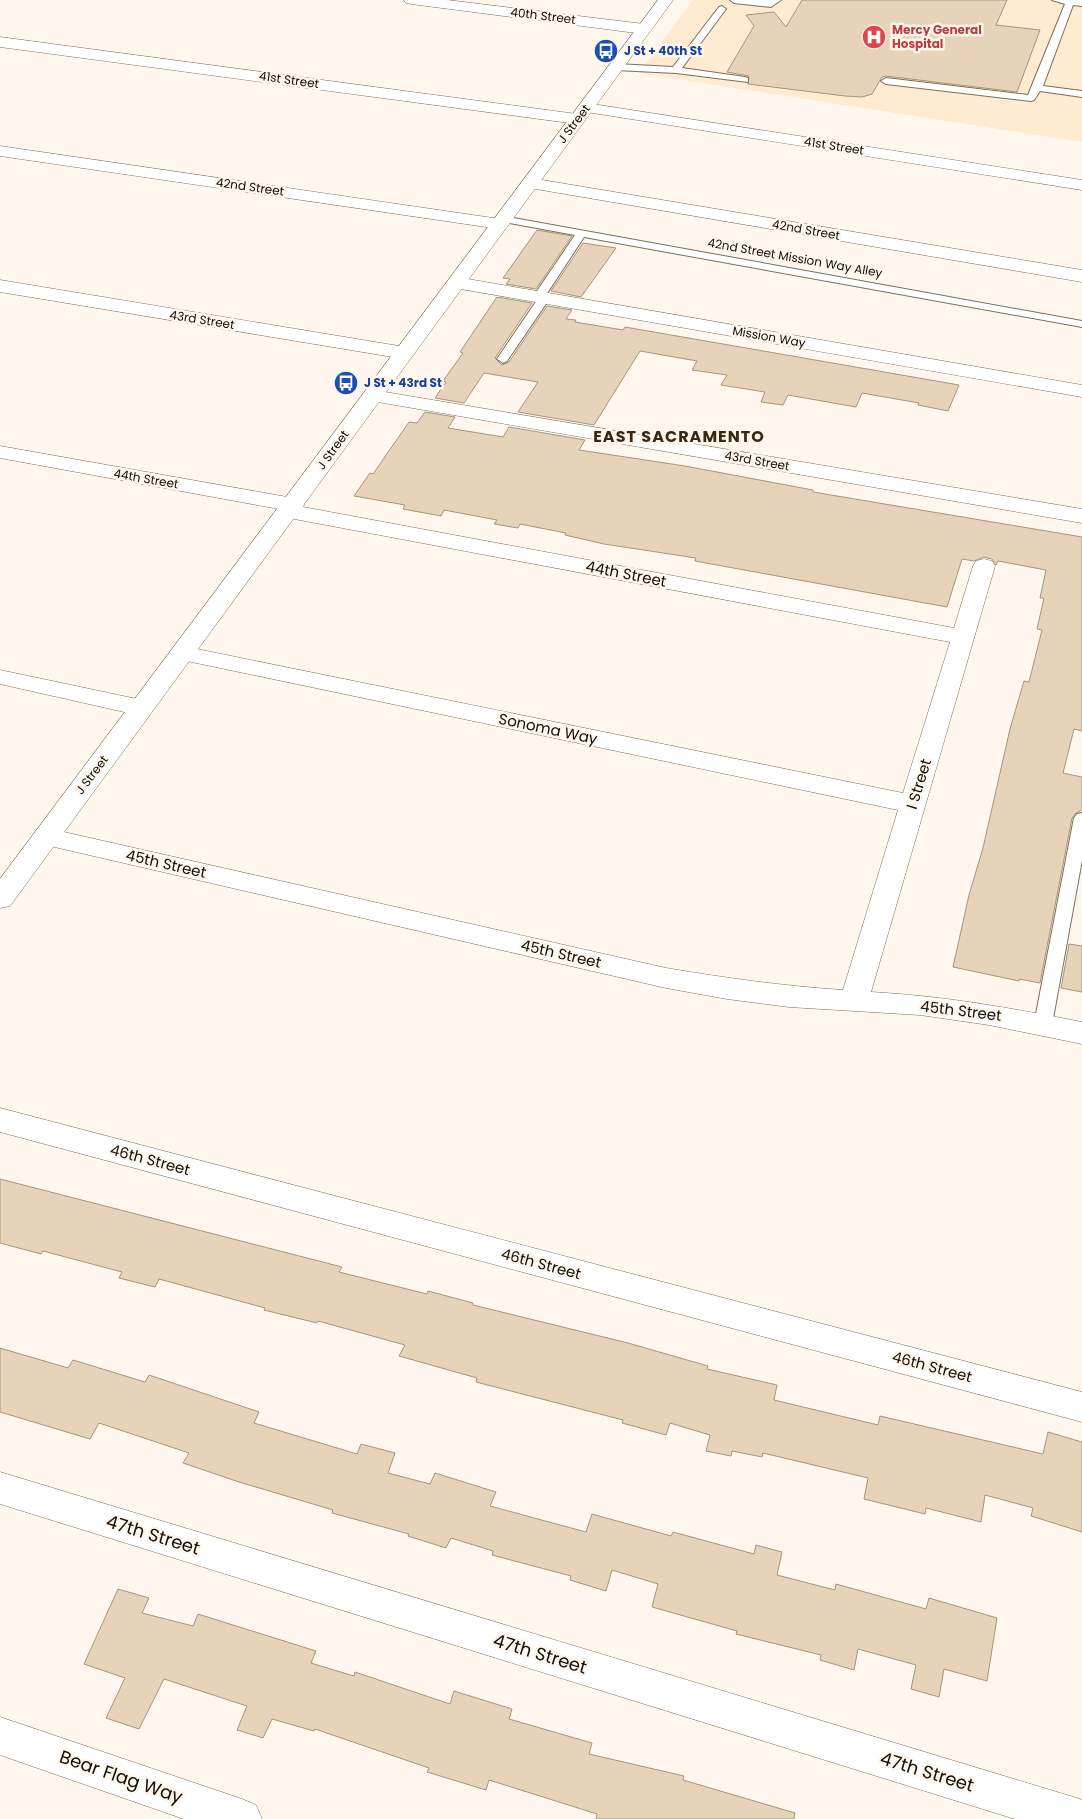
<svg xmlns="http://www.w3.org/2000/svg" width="1082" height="1819" viewBox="0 0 1082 1819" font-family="Poppins,sans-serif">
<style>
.built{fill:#feebd1}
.building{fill:#e6d3ba;stroke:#a6957d}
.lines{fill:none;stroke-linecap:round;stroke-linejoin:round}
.service-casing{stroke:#7e6e56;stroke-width:2}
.minor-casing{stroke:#7e6e56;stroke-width:1}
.secondary-casing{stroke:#7e6e56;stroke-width:1}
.service{fill:#fff;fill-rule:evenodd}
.minor{fill:#fff;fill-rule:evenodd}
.secondary{fill:#fff;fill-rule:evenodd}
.labels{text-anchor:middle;stroke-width:5;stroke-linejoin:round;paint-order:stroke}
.far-street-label{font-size:12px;fill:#130d05;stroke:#fff7ed}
.far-health-label{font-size:12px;font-weight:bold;fill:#be3a42;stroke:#fff7ed;text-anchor:start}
.far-transit-label{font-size:12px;font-weight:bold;fill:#164399;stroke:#fff7ed;text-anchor:start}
.street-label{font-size:15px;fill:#130d05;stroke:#fff7ed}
.far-district-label{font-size:16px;font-weight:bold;letter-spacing:1px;fill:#372914;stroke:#fff7ed}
.near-street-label{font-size:18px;fill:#130d05;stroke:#fff7ed}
</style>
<rect width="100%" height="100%" fill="#fff7ed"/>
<path class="built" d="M693 0H1082V142L639 73Z"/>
<g class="building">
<path d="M802 0H1007L996 25 1040 30 1017 92 886 76 882 77 872 94 862 97 845 96 748 84 749 76 727 72 754 26 746 15 774 12 786 27Z"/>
<path d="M537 230 572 236 536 289 506 284 510 279 503 278Z"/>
<path d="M583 243 616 248 581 297 551 291Z"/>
<path d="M497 297 532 303 495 358 502 365 509 362 547 306 572 310 566 319 576 320 575 322 623 330 625 327 959 385 948 411 918 405 919 403 862 393 856 407 788 395 783 405 761 402 765 392 721 385 727 375 692 370 697 361 640 351 594 425 518 412 538 382 484 373 464 403 435 398 446 382 443 381 463 353 460 352Z"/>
<path d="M425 412 455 417 448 428 503 437 509 427 585 440 579 450 685 466 813 490V492L1082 537V731L1074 729 1063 773 1082 777V810L1076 813 1072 818 1040 983 1019 979V981L953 967 969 895 983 848 1010 729 1024 681 1029 682 1042 630 1037 629 1044 598H1040L1046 570 998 561 996 565 992 559 984 557 974 561 962 559 947 607 695 561 696 558 604 544 565 535 566 533 520 524 518 528 494 524 497 520 444 510 441 516 403 509 405 505 354 496 370 473 373 474 409 422 417 423Z"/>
<path d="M1069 944 1082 946V992L1061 988Z"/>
<path d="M0 1179 342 1267 339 1272 427 1294 428 1291 473 1303V1305L628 1343 708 1366 707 1369 777 1385 774 1400 878 1425 880 1416 1043 1454 1048 1432 1082 1442V1532L1031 1516 1033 1508 985 1495 981 1522 926 1508 925 1514 864 1499 868 1478 763 1453 762 1457 732 1451 731 1456 706 1451 710 1435 670 1423 666 1435 622 1423 623 1420 476 1382 477 1378 399 1356 405 1345 318 1321 317 1323 264 1310 265 1308 159 1279 155 1287 119 1278 122 1272 43 1251 41 1254 0 1243Z"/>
<path d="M0 1348 68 1368 73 1360 145 1382 149 1375 259 1412 254 1423 357 1454 361 1444 395 1453 388 1473 430 1484 435 1473 496 1492 490 1506 586 1532 592 1514 671 1536 673 1532 754 1554 756 1545 782 1552 777 1575 835 1590 836 1584 926 1609 929 1598 997 1618 987 1681 944 1669 939 1697 911 1689 916 1665 858 1649 854 1670 820 1660 821 1655 736 1634 737 1631 652 1607 658 1584 612 1570 606 1591 570 1580 571 1576 492 1555 493 1551 451 1538 446 1548 408 1536 409 1534 332 1513 333 1510 239 1482 183 1463 189 1453 99 1423 90 1439 0 1412Z"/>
<path d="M118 1589 149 1598 142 1613 193 1626 198 1614 316 1651 311 1663 354 1676 355 1672 450 1704 454 1691 512 1709 509 1719 592 1743 589 1754 684 1776 683 1780 795 1813 794 1819H596L597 1814 489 1780 486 1790 427 1772 429 1768 315 1729 314 1731 272 1719 263 1738 237 1730 247 1706 164 1679 139 1729 106 1718 125 1678 84 1664Z"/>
</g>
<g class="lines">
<g class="service-casing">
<g id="service">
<path d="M730 0H781L771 7 734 3Z"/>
<path d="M1052 0H1082V6L1073 5 1043 86 1082 91V97L1040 91 1034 100 1031 101 886 84 881 81 886 78 1028 95 1065 4Z"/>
<path d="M722 6 726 9 682 68 745 77 748 78V82L676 73 616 70 611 67 616 64 673 67 719 7Z"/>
<path d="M503 216 1082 321V327L584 237 546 295 550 298 507 361 503 363 497 359 537 300 533 297 575 235 499 221 498 219 499 217Z"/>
<path d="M1082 813V860L1052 1024 1049 1028 1043 1030 1037 1028 1034 1024 1074 818 1077 814Z"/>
</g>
</g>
<g class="minor-casing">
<g id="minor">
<path d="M404 0H447L644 24 649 26 652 29 649 32 644 34 411 4 406 3Z"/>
<path d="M0 37 577 114 583 116 585 119 583 122 577 124 0 47Z"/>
<path d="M586 103 1082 180V190L580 111 578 108 580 105Z"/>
<path d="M0 146 500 219 506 220 509 224 506 228 500 229 0 156Z"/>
<path d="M530 178 1082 270V282L524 187 521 183 524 179Z"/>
<path d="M456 277 1082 385V397L449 287 447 283 449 279Z"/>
<path d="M0 280 405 347 412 349 415 353 412 357 405 359 0 292Z"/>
<path d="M373 390 1082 509V523L366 400 363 396 366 392Z"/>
<path d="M0 446 293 498 301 500 304 505 303 507 954 628 973 566 976 561 984 559 992 561 995 566 871 992C944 996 1011 1008 1082 1022V1044L989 1025 920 1015 789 1007 727 999 666 988 37 843 33 837 37 831 46 828 666 968C725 978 783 986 843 990L898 810 182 660 174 658 170 653 174 648 182 646 903 793 950 642 289 518 281 516 278 511 279 509 0 458Z"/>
<path d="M0 670 142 700 151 703 154 708 151 713 142 716 0 684Z"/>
<path d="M0 1108 1082 1392V1422L0 1132Z"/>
<path d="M0 1472 1080 1799 1082 1800V1819H1015L0 1504Z"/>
<path d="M0 1717 242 1799 256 1805 262 1819H184L0 1755Z"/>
</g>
</g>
<g class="secondary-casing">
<path id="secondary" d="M658 0H673L10 906 0 908V879Z"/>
</g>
<use href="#service" class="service"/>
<use href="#minor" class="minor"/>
<use href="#secondary" class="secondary"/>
</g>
<defs>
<g id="hospital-disc" transform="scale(1.25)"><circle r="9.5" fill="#e0444e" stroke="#fff7ed"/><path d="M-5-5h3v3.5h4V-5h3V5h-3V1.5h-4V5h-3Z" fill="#fff"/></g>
<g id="bus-disc" transform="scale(1.25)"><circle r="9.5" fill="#1a4fb4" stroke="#fff7ed"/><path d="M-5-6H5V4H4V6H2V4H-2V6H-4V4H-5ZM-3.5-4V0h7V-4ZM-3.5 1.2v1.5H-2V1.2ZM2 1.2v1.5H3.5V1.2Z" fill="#fff"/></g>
</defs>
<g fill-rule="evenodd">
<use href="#hospital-disc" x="874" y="37"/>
<use href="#bus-disc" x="606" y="51"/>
<use href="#bus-disc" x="346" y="383"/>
</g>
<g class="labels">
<g class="far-street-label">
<text transform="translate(543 16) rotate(7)" y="4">40th Street</text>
<text transform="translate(289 80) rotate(8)" y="4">41st Street</text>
<text transform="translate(574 124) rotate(-53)" y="4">J Street</text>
<text transform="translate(834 146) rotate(9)" y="4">41st Street</text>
<text transform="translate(250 187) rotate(8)" y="4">42nd Street</text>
<text transform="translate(806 230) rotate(10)" y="4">42nd Street</text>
<text transform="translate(795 258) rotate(10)" y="4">42nd Street Mission Way Alley</text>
<text transform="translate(202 320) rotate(9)" y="4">43rd Street</text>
<text transform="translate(769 337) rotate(10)" y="4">Mission Way</text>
<text transform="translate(333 450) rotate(-54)" y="4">J Street</text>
<text transform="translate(757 461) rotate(10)" y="4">43rd Street</text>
<text transform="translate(146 479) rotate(10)" y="4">44th Street</text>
<text transform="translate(92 775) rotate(-53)" y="4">J Street</text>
</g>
<g class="far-health-label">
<text x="892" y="34">Mercy General<tspan x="892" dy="14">Hospital</tspan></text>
</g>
<g class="far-transit-label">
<text x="624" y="55">J St + 40th St</text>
<text x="364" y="387">J St + 43rd St</text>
</g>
<g class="street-label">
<text transform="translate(626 574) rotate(11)" y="5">44th Street</text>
<text transform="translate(548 729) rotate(12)" y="5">Sonoma Way</text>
<text transform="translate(919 784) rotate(-73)" y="5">I Street</text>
<text transform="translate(166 864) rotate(13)" y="5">45th Street</text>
<text transform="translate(561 954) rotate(13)" y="5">45th Street</text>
<text transform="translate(961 1011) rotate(7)" y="5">45th Street</text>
<text transform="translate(150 1160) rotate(15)" y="5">46th Street</text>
<text transform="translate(541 1264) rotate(15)" y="5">46th Street</text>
<text transform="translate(932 1367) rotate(15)" y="5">46th Street</text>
</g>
<g class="far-district-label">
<text x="679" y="442">EAST SACRAMENTO</text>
</g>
<g class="near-street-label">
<text transform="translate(153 1535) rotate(17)" y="6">47th Street</text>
<text transform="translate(540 1654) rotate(17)" y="6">47th Street</text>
<text transform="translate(927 1772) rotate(17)" y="6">47th Street</text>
<text transform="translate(121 1777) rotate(19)" y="6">Bear Flag Way</text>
</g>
</g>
</svg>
